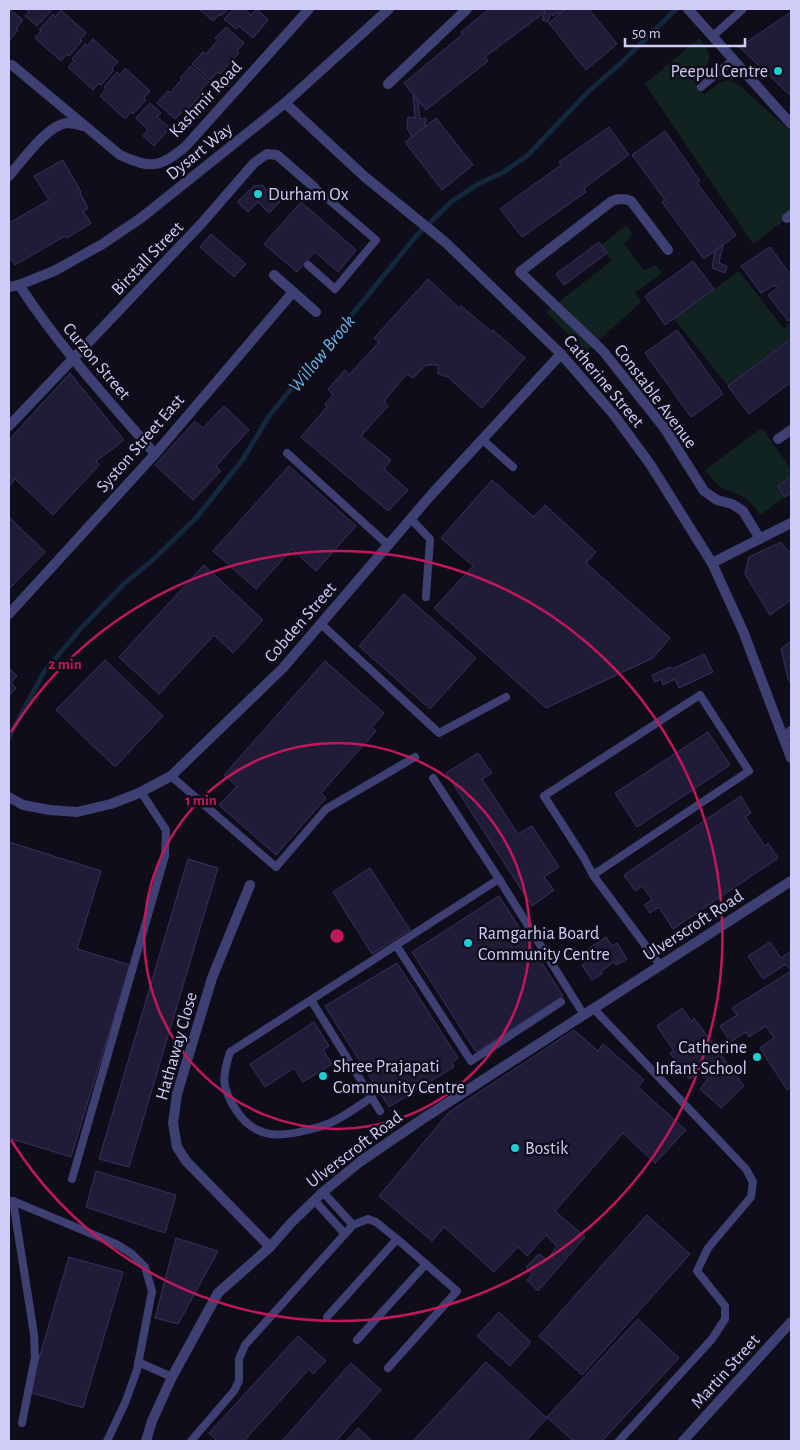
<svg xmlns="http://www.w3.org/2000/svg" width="800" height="1450" viewBox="0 0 800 1450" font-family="'Alegreya Sans',sans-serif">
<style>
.green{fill:#112321}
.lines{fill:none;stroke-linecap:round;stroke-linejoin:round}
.stream{stroke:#13273d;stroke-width:5}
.building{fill:#201c38;stroke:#373161}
.service{stroke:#3e4073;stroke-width:8}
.minor{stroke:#3e4073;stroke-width:10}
.tertiary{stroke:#3e4073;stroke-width:10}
.ring{fill:none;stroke:#c2185b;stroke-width:2.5}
.poi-dot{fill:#1dced4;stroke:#0f0d1a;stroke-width:2}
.labels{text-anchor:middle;stroke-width:5;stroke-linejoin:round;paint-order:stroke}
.poi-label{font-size:18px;fill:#cfcdf8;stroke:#0f0d1a;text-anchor:start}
.street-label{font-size:18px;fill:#cfcdf8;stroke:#0f0d1a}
.water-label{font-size:19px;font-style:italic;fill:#69b7eb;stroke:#0f0d1a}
.centre{fill:#c2185b;stroke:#0f0d1a;stroke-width:2.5}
.ring-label{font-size:15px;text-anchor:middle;font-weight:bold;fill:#c2185b;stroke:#0f0d1a;stroke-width:5;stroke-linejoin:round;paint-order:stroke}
</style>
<rect width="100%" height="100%" fill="#0f0d1a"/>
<g class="green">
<path d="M699 38C717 59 709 63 692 79L704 95 719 83 729 80 739 85 791 132V215L753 244 645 84Z"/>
<path d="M626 226 633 234 624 244 643 269 645 270 655 265 662 273 635 293 641 302 586 352 546 312 611 261 601 245Z"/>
<path d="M739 271 784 329 791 322V338L728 386 674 319Z"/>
<path d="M762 428 791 469V476L778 486 785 497 760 515 753 505 744 497 720 487 705 470Z"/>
</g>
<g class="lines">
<path class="stream" d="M9 737 44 672 82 627 125 583 156 557 197 517 243 459 269 416 417 235 451 202 478 184 502 173 527 156 587 93 622 62 676 9"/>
</g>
<g class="building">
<path d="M9 9 23 20 16 29 18 30 9 41Z"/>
<path d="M25 9H48L51 11 37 26 25 16 29 12Z"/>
<path d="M199 9H228L221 16 220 14 213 21Z"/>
<path d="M234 9H244L251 15 257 9 268 20 253 38 239 26 236 29 224 19Z"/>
<path d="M489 9H543L545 12 485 57 488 61 426 110 404 83 463 34 461 32Z"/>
<path d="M543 9H566L560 14 558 12 553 16 550 14 548 22 542 20 545 12Z"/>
<path d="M566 9H589L617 44 586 70 549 23Z"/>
<path d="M61 10 86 33 80 40 82 41 69 56 67 54 61 61 35 38 41 31 39 30 53 14 55 17Z"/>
<path d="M791 12V96L739 47Z"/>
<path d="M226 27 244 43 237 51 239 53 220 74 218 72 210 80 192 64 203 52 206 54 218 40 215 38Z"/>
<path d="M93 39 118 62 112 68 114 70 101 85 99 83 93 90 68 67 74 61 72 59 85 44 87 46Z"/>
<path d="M191 66 209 82 201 90 203 92 185 113 183 111 175 119 157 103 168 91 170 93 182 79 180 78Z"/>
<path d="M125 68 150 91 144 98 146 100 133 114 131 112 125 119 100 96 106 89 104 87 117 72 120 75Z"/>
<path d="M413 94 418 100 420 119 426 118V122L424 123 426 126 412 137 407 128 408 117 415 118Z"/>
<path d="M150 103 161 113 157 117 170 128 154 146 143 136 148 130 136 118Z"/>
<path d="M436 118 473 165 442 190 405 142Z"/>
<path d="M609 127 629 155 584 188 586 192 522 237 500 209 561 165 559 162Z"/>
<path d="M665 131 700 181 697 183 736 235 704 259 662 202 665 200 632 155Z"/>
<path d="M63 160 81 192 80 193 88 208 83 211 91 223 67 238 65 236 15 265 12 259 9 261V223L49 200 34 176Z"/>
<path d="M262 185 280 202 269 213 258 202 248 212 237 202 254 186Z"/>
<path d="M301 202 356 250 338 272 315 252 297 272 264 244Z"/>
<path d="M211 234 246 264 234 277 200 247Z"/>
<path d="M599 242 607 253 564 285 556 274Z"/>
<path d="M723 245 719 263 727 266 725 273 712 268 715 251Z"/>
<path d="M770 247 791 275V319L788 321 768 295 777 288 775 285 761 293 741 266Z"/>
<path d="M693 261 714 289 665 325 645 296Z"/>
<path d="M428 279 459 308 461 306 492 332 493 330 525 358 482 408 448 377 438 374V365H426L413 378 407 374 384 401 388 406 361 436 391 460 384 469 408 490 388 511 301 437 327 407 325 404 333 395 328 389 345 370 349 375 379 342 374 338Z"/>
<path d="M677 330 723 394 691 417 645 353Z"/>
<path d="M791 339V382L749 414 728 386Z"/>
<path d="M70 373 124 440 96 461 99 465 53 515 15 479 9 487V440Z"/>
<path d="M224 406 249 430 216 466 221 471 193 500 155 465 195 421 203 428Z"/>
<path d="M289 466 356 526 316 571 292 549 256 589 213 551Z"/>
<path d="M791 476V493L785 497 778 486Z"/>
<path d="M492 480 534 517 545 505 596 552 586 563 670 638 653 658 546 708 434 608 473 566 441 538Z"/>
<path d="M9 517 45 552 9 589Z"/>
<path d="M781 542 791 554V600L770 615 745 574 749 557Z"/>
<path d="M204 565 263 620 233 653 214 635 159 694 119 657Z"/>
<path d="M404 594 476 658 430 709 359 646Z"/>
<path d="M791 641V683L788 679 781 649Z"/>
<path d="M704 654 713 672 679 688 675 679 663 685 661 679 655 682 652 675 670 667 672 669Z"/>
<path d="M105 660 163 716 115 767 56 710Z"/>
<path d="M325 661 384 713 372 727 376 731 321 793 326 798 276 855 219 805 237 786 224 775Z"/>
<path d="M9 668 17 676 11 683 16 688 9 696Z"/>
<path d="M708 732 730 765 637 827 615 793Z"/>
<path d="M478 753 492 773 482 779 518 834 532 826 559 867 544 877 554 890 532 906 446 773Z"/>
<path d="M741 796 751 813 745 817 765 846 768 843 778 858 673 929 659 907 650 913 644 905 652 900 642 886 635 891 624 875Z"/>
<path d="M9 842 101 871 77 949 130 965 71 1157 9 1138Z"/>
<path d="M188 859 218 868 129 1167 99 1159Z"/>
<path d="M370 868 410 930 372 954 333 892Z"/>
<path d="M499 896 563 996 476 1052 412 952Z"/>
<path d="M606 937 612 946 617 943 627 959 616 965 614 962 601 971 602 974 592 980 582 965 590 960 585 951Z"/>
<path d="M770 942 781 958 791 951V1087L787 1090 760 1048 774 1038 766 1026 749 1037 746 1032 730 1042 720 1026 737 1015 732 1008 791 971 786 964 763 979 748 956Z"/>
<path d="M397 963 458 1058 452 1063 454 1067 389 1107 325 1006Z"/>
<path d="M682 1008 692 1022 694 1018 744 1086 721 1108 700 1089 708 1079 702 1071 689 1079 670 1053 674 1051 657 1026Z"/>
<path d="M314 1022 329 1046 323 1050 332 1064 303 1082 294 1068 265 1087 250 1064Z"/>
<path d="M574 1030 598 1051 603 1044 644 1080 638 1087 686 1130 655 1163 623 1133 555 1211 585 1237 538 1291 527 1280 532 1274 526 1267 539 1254 547 1260 557 1246 546 1235 527 1256 518 1247 494 1272 444 1227 432 1241 379 1196 449 1112Z"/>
<path d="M96 1171 176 1195 165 1233 86 1207Z"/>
<path d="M647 1215 690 1254 582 1375 539 1336Z"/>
<path d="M176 1238 218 1251 178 1324 155 1318Z"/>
<path d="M69 1257 123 1272 83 1408 29 1392Z"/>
<path d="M499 1312 531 1342 510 1366 477 1336Z"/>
<path d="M638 1319 679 1358 602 1441H573L547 1417Z"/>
<path d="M298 1336 326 1361 313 1374 309 1369 244 1441H217L209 1433Z"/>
<path d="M486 1362 547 1418 526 1441H413Z"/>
<path d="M351 1363 381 1390 336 1441H282Z"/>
<path d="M358 1428 372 1441H346Z"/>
</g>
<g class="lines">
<g class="service">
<path d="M713 36 743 9"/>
<path d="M701 87 733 60"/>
<path d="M308 265 335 289 376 240 314 187"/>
<path d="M483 440 513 467"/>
<path d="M287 453 388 545"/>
<path d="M411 519 430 539 426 597"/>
<path d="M321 624 439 733 506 697"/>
<path d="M171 776 276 867 326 809 415 757"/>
<path d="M433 778 499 879 584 1015"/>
<path d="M593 875 749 771 700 695 544 796 584 858 593 875 660 965"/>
<path d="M396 945 471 1061 561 1002"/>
<path d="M311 1000 380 1111"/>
<path d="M593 1008 746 1169 753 1182 751 1197 708 1248 697 1271 725 1306V1319L712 1339 619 1441"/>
<path d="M372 1097C360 1105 348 1114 336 1120 328 1125 319 1127 311 1129 280 1138 255 1139 236 1110 221 1087 222 1077 230 1052L499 879"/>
<path d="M72 1179 165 856 166 830 141 792"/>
<path d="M323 1192 353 1225"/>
<path d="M314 1200 345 1234"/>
<path d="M13 1201 116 1244 132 1254 145 1267 152 1291 137 1370 125 1403 107 1441"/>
<path d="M13 1201 34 1334 35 1357 22 1423"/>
<path d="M327 1317 397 1239"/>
<path d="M357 1340 426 1264"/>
<path d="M138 1362 172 1377"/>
<path d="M191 1441 234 1391 239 1381V1359L245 1345 353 1225 368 1219 376 1222 397 1239 457 1291 388 1368"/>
</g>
<g class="minor">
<path d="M688 9 791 124"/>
<path d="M12 65 120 155C151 169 160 168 186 146L309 9"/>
<path d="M388 84 467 9"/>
<path d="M9 176C22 161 47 125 67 123 72 123 79 125 83 126"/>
<path d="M787 218 791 215"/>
<path d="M668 250 631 201C624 198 619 198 612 201L520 272 603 351 665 429 704 491 717 500 732 504 743 511 760 539"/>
<path d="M274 275 316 312"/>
<path d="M19 285C59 346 107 399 155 454"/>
<path d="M9 426 202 223 254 163 267 154 277 155 314 187"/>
<path d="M778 439 791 430"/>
<path d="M712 563 791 523"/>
<path d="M9 614 155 454 293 292"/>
<path d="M784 737 791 731"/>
<path d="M9 797 23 805 50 810 77 812 111 804 139 793 171 776 283 668 431 495 561 354"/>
<path d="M250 885 212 978 177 1094 173 1123 177 1147 186 1161 270 1247"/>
<path d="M146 1441 152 1421 172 1377 218 1293 270 1247 291 1223 323 1192 361 1161 421 1120 791 881"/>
<path d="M683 1441 791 1322"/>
</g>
<g class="tertiary">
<path d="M285 103 365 177 445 242 497 292 561 354 614 415 650 464 712 563 743 631 791 758"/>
<path d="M9 287 19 285 54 271 101 245 141 218 285 103 389 9"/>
</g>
</g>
<g class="ring">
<circle cx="337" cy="936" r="193"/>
<path d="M11 732A385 385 0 1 1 11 1140"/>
</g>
<g class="poi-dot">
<circle cx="778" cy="71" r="5"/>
<circle cx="258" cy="194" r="5"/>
<circle cx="468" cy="943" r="5"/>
<circle cx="757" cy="1057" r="5"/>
<circle cx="323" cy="1076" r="5"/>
<circle cx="515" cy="1148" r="5"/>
</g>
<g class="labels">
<g class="poi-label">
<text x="768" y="77" text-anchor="end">Peepul Centre</text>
<text x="268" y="200">Durham Ox</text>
<text x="478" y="939">Ramgarhia Board<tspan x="478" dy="21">Community Centre</tspan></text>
<text x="747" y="1053" text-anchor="end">Catherine<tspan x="747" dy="21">Infant School</tspan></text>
<text x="333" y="1072">Shree Prajapati<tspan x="333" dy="21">Community Centre</tspan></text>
<text x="525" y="1154">Bostik</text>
</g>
<g class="street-label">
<text transform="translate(205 99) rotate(-47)" y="6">Kashmir Road</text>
<text transform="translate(199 151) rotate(-39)" y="6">Dysart Way</text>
<text transform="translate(147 258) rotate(-46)" y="6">Birstall Street</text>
<text transform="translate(97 361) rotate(50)" y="6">Curzon Street</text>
<text transform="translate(604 381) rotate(50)" y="6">Catherine Street</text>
<text transform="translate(656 396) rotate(53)" y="6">Constable Avenue</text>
<text transform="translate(140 443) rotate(-49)" y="6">Syston Street East</text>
<text transform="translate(300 622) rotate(-49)" y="6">Cobden Street</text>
<text transform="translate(693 925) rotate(-33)" y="6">Ulverscroft Road</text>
<text transform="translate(176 1046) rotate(-74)" y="6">Hathaway Close</text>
<text transform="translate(354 1149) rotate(-37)" y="6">Ulverscroft Road</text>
<text transform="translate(725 1371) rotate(-48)" y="6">Martin Street</text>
</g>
<g class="water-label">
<text transform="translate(321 353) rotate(-51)" y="7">Willow Brook</text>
</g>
</g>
<circle cx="337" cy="936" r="8" class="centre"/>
<g class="ring-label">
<text x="65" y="669">2 min</text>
<text x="201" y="805">1 min</text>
</g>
<rect width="800" height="1450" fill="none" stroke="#cfcdf8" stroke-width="20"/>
<path d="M625 38v8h120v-8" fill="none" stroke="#cfcdf8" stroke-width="2.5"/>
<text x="632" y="38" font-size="15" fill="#cfcdf8" stroke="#0f0d1a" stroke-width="4" paint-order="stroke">50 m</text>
</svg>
